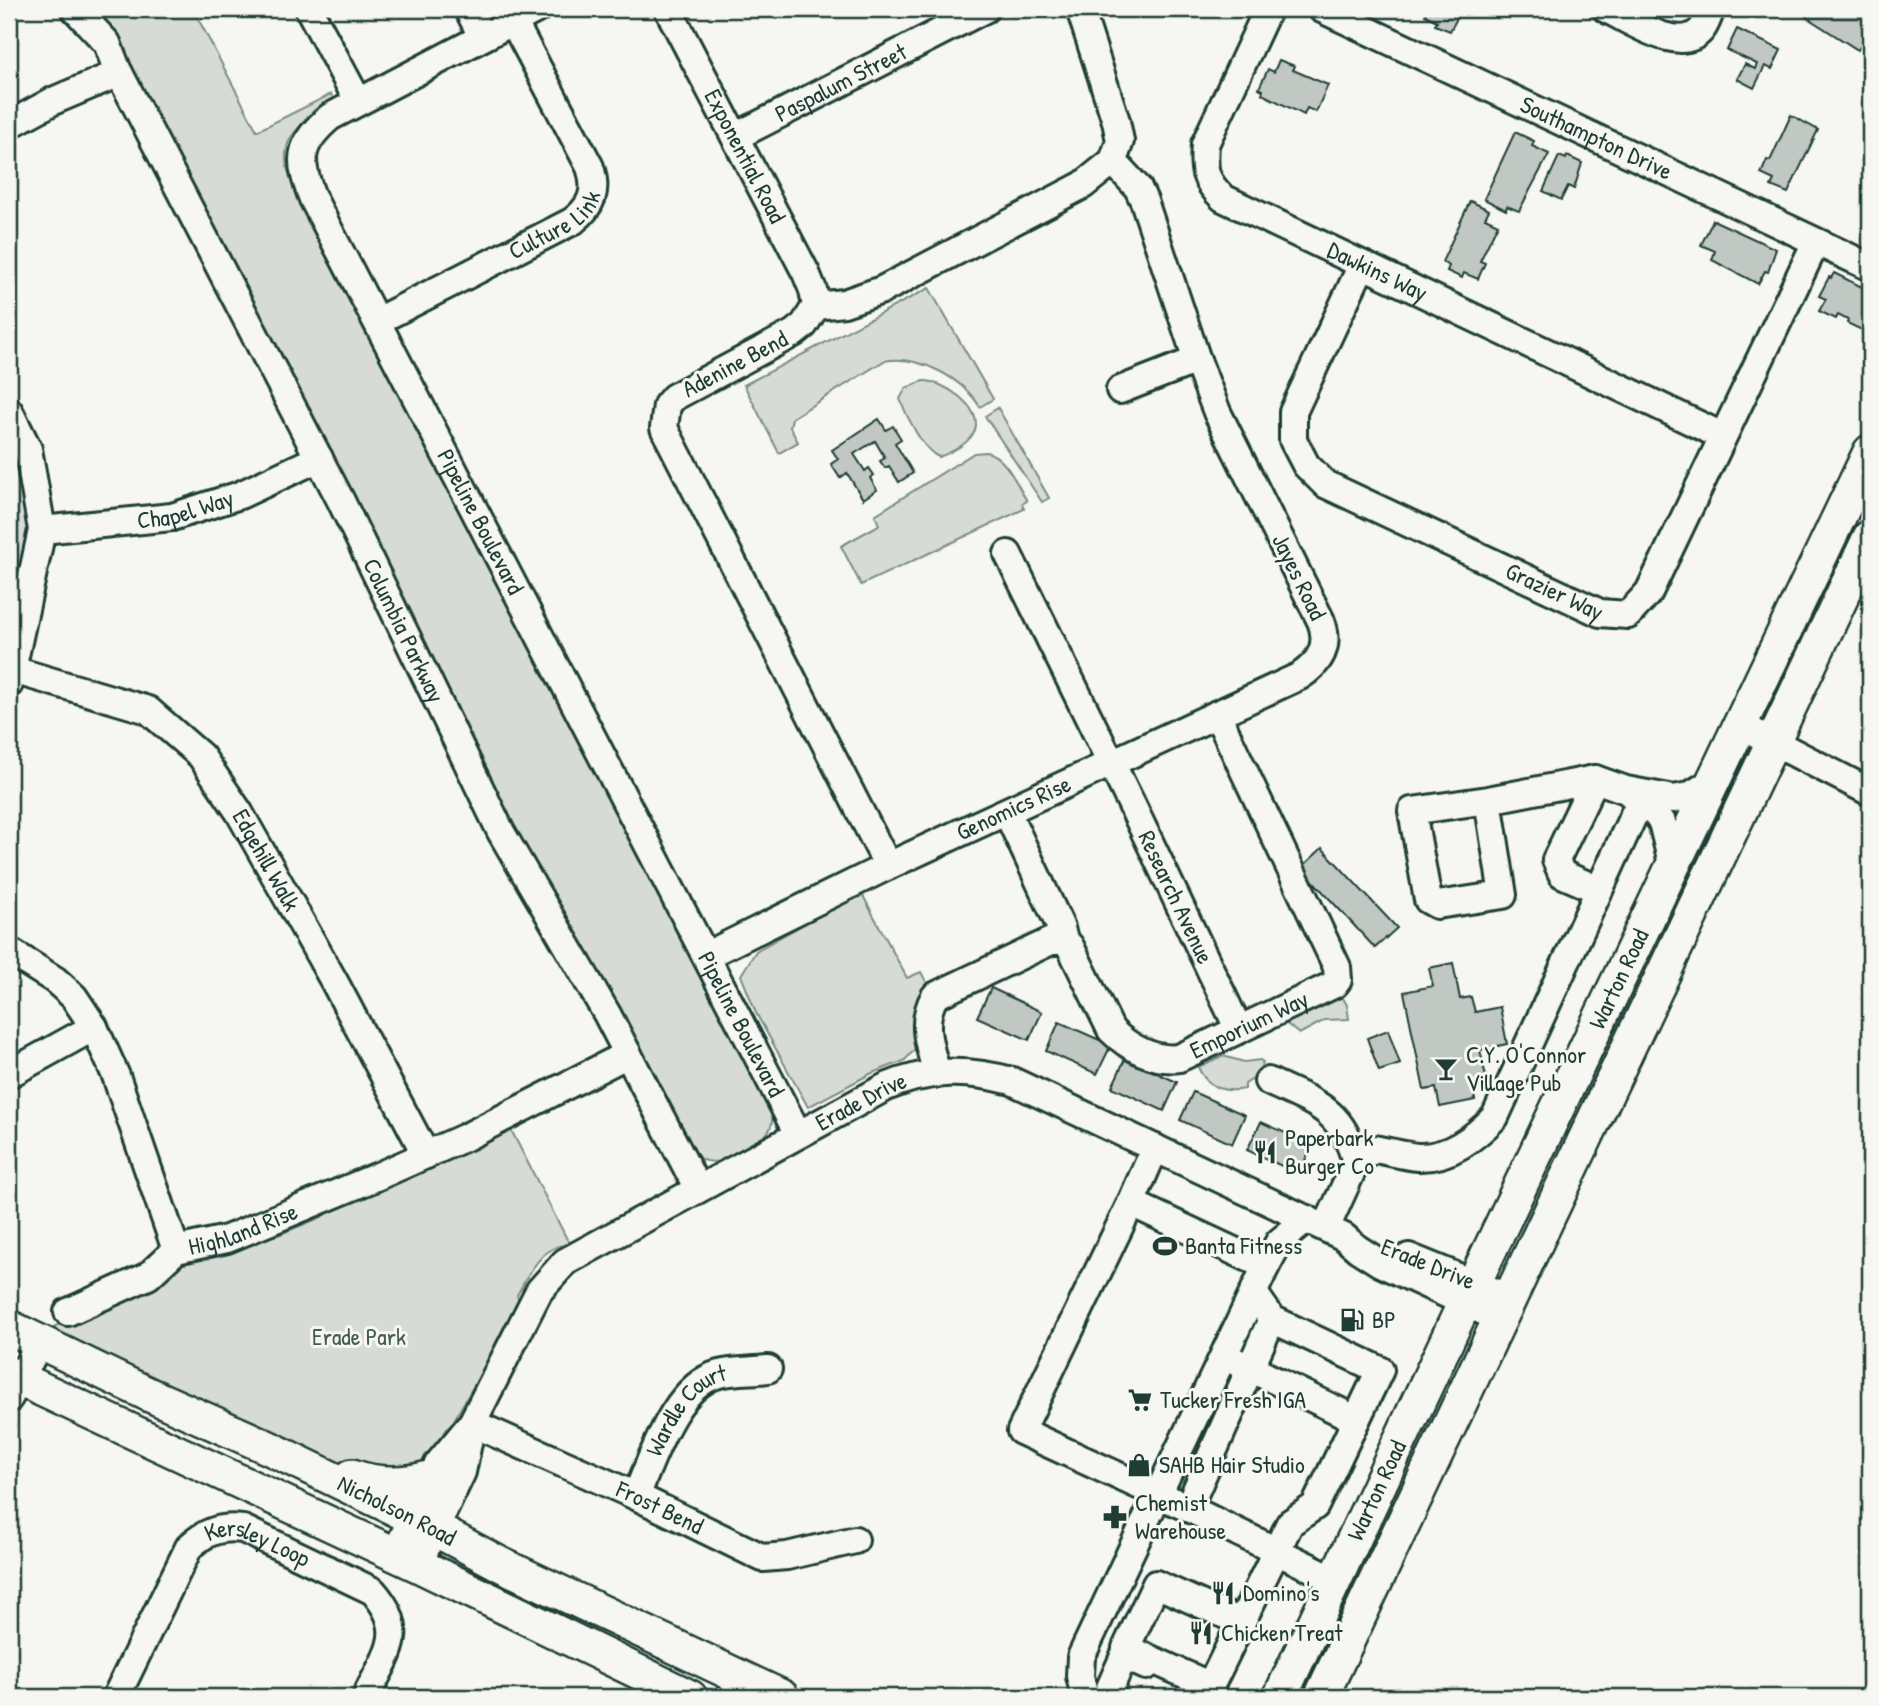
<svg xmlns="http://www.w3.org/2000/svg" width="1879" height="1706" viewBox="0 0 1879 1706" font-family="'Patrick Hand',sans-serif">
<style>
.green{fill:#d6dbd6;stroke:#7a8c85;stroke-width:2}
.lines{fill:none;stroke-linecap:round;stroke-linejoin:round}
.stream{stroke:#72847d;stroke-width:6}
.building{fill:#c1c8c3;stroke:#1f3d34;stroke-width:2}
.minor-casing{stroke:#1f3d34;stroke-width:32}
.major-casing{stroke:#1f3d34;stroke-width:38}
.minor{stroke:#f6f6f2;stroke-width:26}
.major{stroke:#f6f6f2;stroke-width:33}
.labels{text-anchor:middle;stroke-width:6;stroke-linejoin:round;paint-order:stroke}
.street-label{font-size:24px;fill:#1f3d34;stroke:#f6f6f2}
.poi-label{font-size:24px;fill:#1f3d34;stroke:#f6f6f2;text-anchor:start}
.park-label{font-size:24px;fill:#445d54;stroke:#f6f6f2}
</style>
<rect width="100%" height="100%" fill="#f6f6f2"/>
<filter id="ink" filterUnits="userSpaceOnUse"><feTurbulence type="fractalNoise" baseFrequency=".0143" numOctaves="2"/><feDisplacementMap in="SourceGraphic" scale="14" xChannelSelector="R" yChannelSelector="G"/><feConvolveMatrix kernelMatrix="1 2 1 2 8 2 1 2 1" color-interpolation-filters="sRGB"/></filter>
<g filter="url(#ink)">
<g class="green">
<path d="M82 9H193L257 131 331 94 336 104C309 119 277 133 288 171L768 1092C780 1129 769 1137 738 1153 720 1163 710 1166 691 1154L502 815Z"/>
<path d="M929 288 993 399 980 407C962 378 918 354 884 361L792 418 790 427 798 442 779 453 744 385Z"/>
<path d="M923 381C942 380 983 407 975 430 970 443 952 452 939 457 923 451 906 415 900 399L906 388Z"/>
<path d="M998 408 1049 498 1042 502 985 416Z"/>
<path d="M9 444 24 492 34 545 9 643Z"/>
<path d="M986 452C1006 456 1017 485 1027 501L1022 504 1024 509 861 585 841 546 879 525 875 515 974 453Z"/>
<path d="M861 892 907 978 921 972 930 989 917 1047 904 1061 872 1073 808 1107 756 1013 741 975 756 951Z"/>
<path d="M1340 993 1347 1005 1349 1019 1325 1020 1299 1034 1282 1020Z"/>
<path d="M1223 1056 1244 1062 1260 1060 1263 1062 1256 1077 1245 1084V1089C1224 1093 1207 1088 1198 1067Z"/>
<path d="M509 1126 570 1245C544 1242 528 1275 517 1295L520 1306 458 1413 429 1468 354 1470 46 1330 154 1284 184 1258 265 1233 276 1236 322 1217 327 1208Z"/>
</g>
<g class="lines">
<path class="stream" d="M9 543 12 557 9 562"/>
</g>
<g class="building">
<path d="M1428 9H1462L1450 31 1435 25 1437 21 1425 15Z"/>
<path d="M1811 9H1870V31L1858 50 1806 17Z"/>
<path d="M1737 29 1781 50 1772 69 1765 66 1754 88 1737 79 1745 64 1755 69 1757 64 1727 50Z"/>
<path d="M1279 60 1295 66 1293 70 1328 85 1316 112 1307 108 1304 115 1262 94 1263 90 1259 88 1268 69 1274 72Z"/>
<path d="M1791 115 1818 130 1788 193 1771 186 1774 180 1761 174 1767 160 1770 161Z"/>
<path d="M1515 132 1534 141 1532 146 1549 154 1519 211 1507 206 1506 210 1484 199Z"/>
<path d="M1559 156 1566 159 1567 156 1582 163 1574 189 1568 186 1561 200 1543 191Z"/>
<path d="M1470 201 1489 210 1485 218 1498 224 1480 261 1485 263 1478 279 1464 273 1462 278 1447 271 1449 266 1442 262Z"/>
<path d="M1713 220 1776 249 1768 272 1765 271 1758 284 1712 260 1715 251 1701 245Z"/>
<path d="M1834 273 1870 291V334L1847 323 1848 320 1838 315 1836 319 1819 311 1826 299 1819 296 1829 277 1831 278Z"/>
<path d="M879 419 886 430 893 426 901 439 895 443 913 473 899 482 889 466 885 468 880 461 885 458 875 441 854 454 865 471 869 468 874 475 870 478 877 490 863 499 847 473 840 478 831 464 838 459 832 450Z"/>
<path d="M1322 848 1397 928 1375 948 1301 868Z"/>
<path d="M1453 963 1460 999 1471 997 1475 1012 1500 1007 1507 1044 1480 1050 1487 1082 1472 1085 1475 1100 1440 1107 1436 1088 1424 1090 1404 992 1433 986 1429 968Z"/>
<path d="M991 988 1042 1012 1029 1040 977 1017Z"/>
<path d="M1059 1022 1111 1045 1097 1074 1046 1051Z"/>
<path d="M1388 1030 1400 1064 1379 1071 1367 1038Z"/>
<path d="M1125 1059 1177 1082 1164 1111 1112 1087Z"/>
<path d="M1193 1092 1245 1115 1232 1144 1180 1120Z"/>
<path d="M1261 1122 1312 1145 1299 1174 1247 1150Z"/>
</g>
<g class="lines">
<g class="minor-casing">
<g id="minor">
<path id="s1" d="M75 9 107 43 117 69 341 501 501 832 607 1014 698 1189"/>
<path d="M309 9 358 101"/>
<path d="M468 9 482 36"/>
<path id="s2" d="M537 9 330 117C297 145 298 161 313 199L798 1134"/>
<path id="s3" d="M668 9 806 273 813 290 816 306"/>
<path id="s4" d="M1268 9 1205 144C1203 170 1204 180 1223 198L1722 436"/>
<path id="s5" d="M1322 9 1870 267"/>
<path d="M1606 9C1630 20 1681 56 1702 29 1706 24 1709 15 1711 9"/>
<path d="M9 125 53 101 119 73"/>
<path id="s6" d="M735 137 985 9"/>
<path id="s7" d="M1362 265 1293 412V440L1306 465 1325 484 1600 613 1628 615 1649 592 1816 242"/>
<path d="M816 306 804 325 794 333 674 397 667 405 664 428 888 866"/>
<path d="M816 306 844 303 882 290 1083 185 1113 161 1120 141 1116 121 1080 9"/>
<path id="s8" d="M377 321 573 221C592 206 598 191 590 167L513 21"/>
<path d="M1120 390 1197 360"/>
<path d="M9 411 28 449 42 530 9 684"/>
<path id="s9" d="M42 530 172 517 240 495 319 458"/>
<path id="s10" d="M1008 554 1130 801 1239 1030"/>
<path id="s11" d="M13 670 148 710 201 756 239 812 274 874 335 983 426 1155"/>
<path d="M1740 725 1870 792"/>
<path d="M1595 779 1556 860 1562 874 1599 890"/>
<path d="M1630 793 1655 813 1662 822 1673 867"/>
<path d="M1488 800 1503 895 1437 905 1428 900 1412 811 1488 800 1595 779 1626 790 1674 799 1689 796 1715 780"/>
<path d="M1007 812 1061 928 1064 941"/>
<path d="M9 951 55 980 74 997 94 1027 116 1076 176 1250"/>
<path id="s12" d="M707 955 888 866 1300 676C1321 662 1330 645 1321 621L1217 412 1197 360 1144 201 1138 188 1113 161"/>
<path id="s13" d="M937 1073C929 1046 920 1021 935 996L1051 941H1064L1070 946 1111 1030C1129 1048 1154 1061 1179 1058L1335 984 1338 980 1337 967 1217 714"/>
<path d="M9 1074 94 1027"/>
<path d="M1268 1081C1314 1103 1341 1107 1356 1162"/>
<path d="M1155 1148 1131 1203 1266 1266"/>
<path d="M1131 1203 1021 1431 1188 1508 1336 1580"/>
<path d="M1326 1228 1356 1162 1374 1149C1388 1151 1404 1156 1418 1157 1450 1158 1474 1138 1495 1117L1640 801"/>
<path d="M1409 1257 1510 1298"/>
<path id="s14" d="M68 1312 148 1276 176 1250 227 1239 376 1177 466 1137 628 1054"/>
<path d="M1237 1362 1355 1419"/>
<path d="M9 1398 40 1343"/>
<path id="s15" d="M472 1423 636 1496 763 1558 787 1556 855 1540"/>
<path id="s16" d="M636 1496C653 1457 674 1386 719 1374 734 1370 752 1371 768 1369"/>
<path d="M1188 1508 1272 1319"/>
<path id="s17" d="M395 1554 438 1464 472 1423 539 1291 565 1262 886 1087C928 1069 968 1069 1012 1081L1344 1237 1358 1249 1380 1263 1500 1319"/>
<path d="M418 1565 462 1472 471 1428"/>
<path d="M1211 1686 1126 1648 1156 1584 1241 1622"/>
<path id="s18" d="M116 1697 189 1547C205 1532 220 1526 243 1529L373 1591C410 1633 386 1654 366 1697"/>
<path d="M1085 1697 1080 1676 1081 1657 1266 1266 1279 1242 1307 1219"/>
<path d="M1106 1697 1124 1656 1146 1666"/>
<path d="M1205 1697 1290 1523 1315 1506 1380 1370 1272 1319 1254 1293"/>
</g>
</g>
<g class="major-casing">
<g id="major">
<path id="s19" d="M9 1327 150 1395 267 1447 412 1517 502 1565 782 1697"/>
<path d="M9 1374 418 1565 690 1697"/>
<path d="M352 1476C379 1486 405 1485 432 1477"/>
<path id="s20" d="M1280 1697 1465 1302 1870 452"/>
<path d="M1321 1697 1870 537"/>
</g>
</g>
<use href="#minor" class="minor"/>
<use href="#major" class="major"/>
</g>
</g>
<defs>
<g id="bar-bare" transform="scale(1.89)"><path d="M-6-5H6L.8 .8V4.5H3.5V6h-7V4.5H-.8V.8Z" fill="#1f3d34" stroke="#f6f6f2" stroke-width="2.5" paint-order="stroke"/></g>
<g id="restaurant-bare" transform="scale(1.89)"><path d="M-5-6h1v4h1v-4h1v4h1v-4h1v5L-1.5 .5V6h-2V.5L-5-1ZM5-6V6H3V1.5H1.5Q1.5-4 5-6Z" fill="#1f3d34" stroke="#f6f6f2" stroke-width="2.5" paint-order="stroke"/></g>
<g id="stadium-bare" transform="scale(1.89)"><path d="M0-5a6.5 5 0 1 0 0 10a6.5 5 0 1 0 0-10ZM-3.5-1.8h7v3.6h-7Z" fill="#1f3d34" stroke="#f6f6f2" stroke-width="2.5" paint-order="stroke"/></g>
<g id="fuel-bare" transform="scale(1.89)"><path d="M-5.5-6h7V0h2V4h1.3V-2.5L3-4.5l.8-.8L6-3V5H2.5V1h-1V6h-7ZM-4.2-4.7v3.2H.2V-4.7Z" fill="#1f3d34" stroke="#f6f6f2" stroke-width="2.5" paint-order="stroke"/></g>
<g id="supermarket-bare" transform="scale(1.89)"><path d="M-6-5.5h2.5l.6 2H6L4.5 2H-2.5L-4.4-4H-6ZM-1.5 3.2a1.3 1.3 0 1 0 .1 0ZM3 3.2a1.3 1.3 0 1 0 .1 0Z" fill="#1f3d34" stroke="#f6f6f2" stroke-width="2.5" paint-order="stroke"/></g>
<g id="shop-bare" transform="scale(1.89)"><path d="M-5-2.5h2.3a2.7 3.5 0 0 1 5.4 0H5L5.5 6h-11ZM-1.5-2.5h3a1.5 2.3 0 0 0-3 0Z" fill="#1f3d34" stroke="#f6f6f2" stroke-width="2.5" paint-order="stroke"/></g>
<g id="pharmacy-bare" transform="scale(1.89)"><path d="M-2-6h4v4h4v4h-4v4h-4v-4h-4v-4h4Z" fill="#1f3d34" stroke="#f6f6f2" stroke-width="2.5" paint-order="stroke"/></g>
</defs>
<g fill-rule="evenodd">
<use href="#bar-bare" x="1446" y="1069"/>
<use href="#restaurant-bare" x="1265" y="1152"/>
<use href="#stadium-bare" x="1165" y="1246"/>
<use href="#fuel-bare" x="1352" y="1320"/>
<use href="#supermarket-bare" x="1140" y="1400"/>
<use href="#shop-bare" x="1139" y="1465"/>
<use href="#pharmacy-bare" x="1115" y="1517"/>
<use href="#restaurant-bare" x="1223" y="1593"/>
<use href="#restaurant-bare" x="1201" y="1633"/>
</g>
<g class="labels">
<g class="street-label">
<text dy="8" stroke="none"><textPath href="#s6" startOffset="119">Paspalum Street</textPath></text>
<text dy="8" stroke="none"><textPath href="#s5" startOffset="303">Southampton Drive</textPath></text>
<text dy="8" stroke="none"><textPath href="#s3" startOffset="166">Exponential Road</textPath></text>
<text dy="8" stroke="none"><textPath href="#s8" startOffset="203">Culture Link</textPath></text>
<text dy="8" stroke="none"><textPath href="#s4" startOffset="380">Dawkins Way</textPath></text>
<text transform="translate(735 364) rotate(-28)" y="8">Adenine Bend</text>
<text dy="8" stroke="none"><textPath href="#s9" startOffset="145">Chapel Way</textPath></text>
<text dy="8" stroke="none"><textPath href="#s2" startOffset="690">Pipeline Boulevard</textPath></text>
<text transform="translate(1299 577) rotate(64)" y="8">Jayes Road</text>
<text dy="8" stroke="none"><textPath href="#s7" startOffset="499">Grazier Way</textPath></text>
<text dy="8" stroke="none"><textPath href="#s1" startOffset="705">Columbia Parkway</textPath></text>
<text dy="8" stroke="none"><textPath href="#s12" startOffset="340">Genomics Rise</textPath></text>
<text dy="8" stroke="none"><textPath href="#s11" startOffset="334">Edgehill Walk</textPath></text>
<text dy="8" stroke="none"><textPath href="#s10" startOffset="382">Research Avenue</textPath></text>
<text dy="8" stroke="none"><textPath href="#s20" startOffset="794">Warton Road</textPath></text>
<text dy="8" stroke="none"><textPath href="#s2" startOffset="1256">Pipeline Boulevard</textPath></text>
<text dy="8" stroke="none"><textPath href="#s13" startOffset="476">Emporium Way</textPath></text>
<text dy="8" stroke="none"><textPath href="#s17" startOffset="677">Erade Drive</textPath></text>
<text dy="8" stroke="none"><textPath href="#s14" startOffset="196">Highland Rise</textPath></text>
<text transform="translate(1428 1264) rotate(22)" y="8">Erade Drive</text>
<text dy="8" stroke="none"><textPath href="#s16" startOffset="102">Wardle Court</textPath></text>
<text dy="8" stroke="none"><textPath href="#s20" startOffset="228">Warton Road</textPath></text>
<text dy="8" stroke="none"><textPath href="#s15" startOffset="206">Frost Bend</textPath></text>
<text dy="8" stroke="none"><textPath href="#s19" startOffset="429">Nicholson Road</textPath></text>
<text dy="8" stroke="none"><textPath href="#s18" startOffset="243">Kersley Loop</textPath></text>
</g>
<g class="poi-label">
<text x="1466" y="1063">C.Y. O'Connor<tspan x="1466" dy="28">Village Pub</tspan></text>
<text x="1285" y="1146">Paperbark<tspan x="1285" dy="28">Burger Co</tspan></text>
<text x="1185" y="1254">Banta Fitness</text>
<text x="1372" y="1328">BP</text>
<text x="1160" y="1408">Tucker Fresh IGA</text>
<text x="1159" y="1473">SAHB Hair Studio</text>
<text x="1135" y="1511">Chemist<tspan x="1135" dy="28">Warehouse</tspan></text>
<text x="1243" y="1601">Domino's</text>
<text x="1221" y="1641">Chicken Treat</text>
</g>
<g class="park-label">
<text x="359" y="1345">Erade Park</text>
</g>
</g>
<rect width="1879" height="1706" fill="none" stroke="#f6f6f2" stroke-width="35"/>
<rect x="18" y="18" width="1844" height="1671" fill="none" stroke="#1f3d34" stroke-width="2.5" filter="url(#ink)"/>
</svg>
